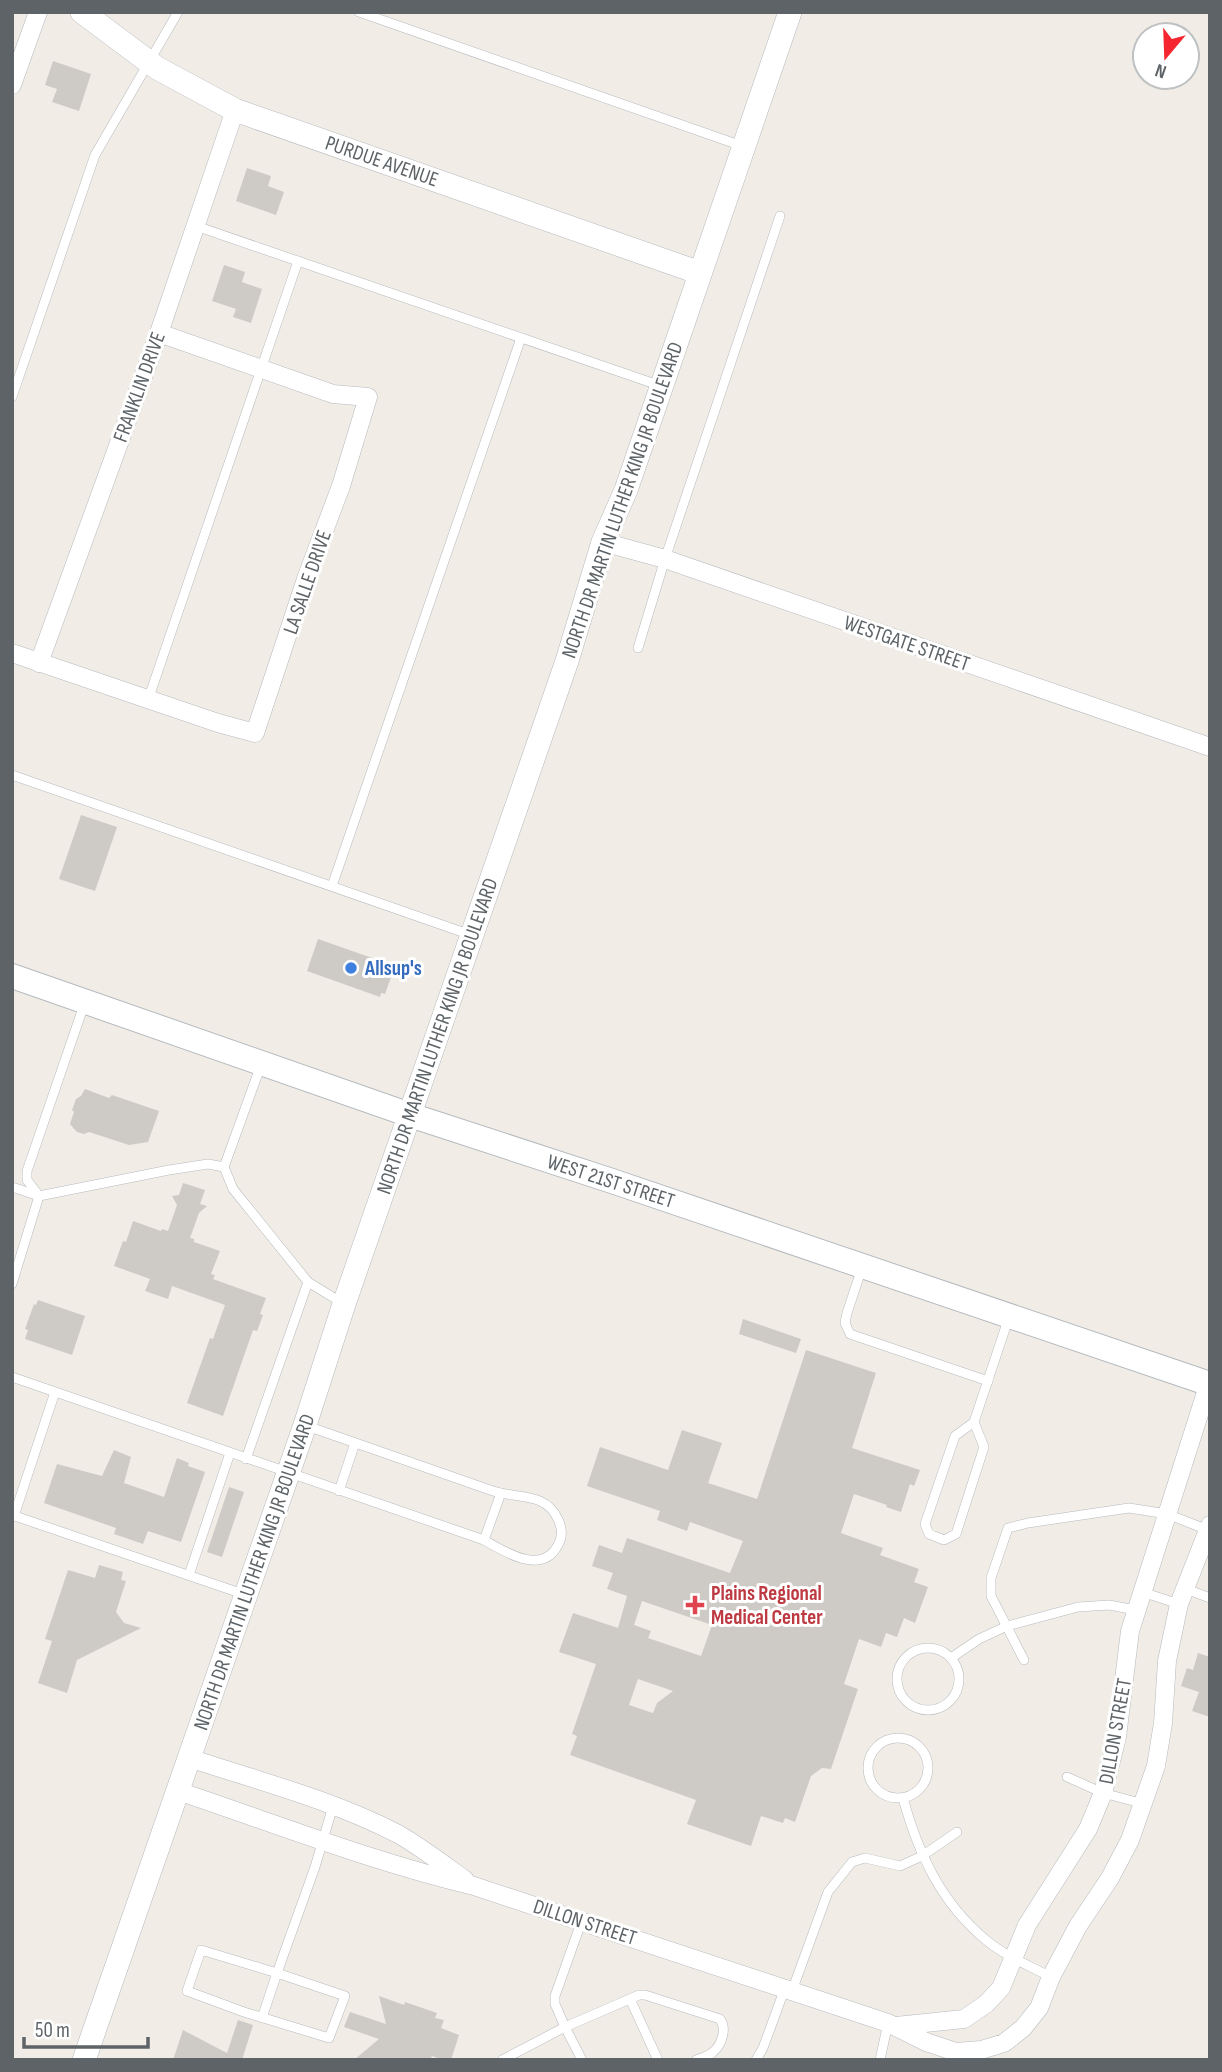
<svg xmlns="http://www.w3.org/2000/svg" width="1222" height="2072" viewBox="0 0 1222 2072" font-family="'Sofia Sans Condensed',sans-serif">
<style>
.building{fill:#cecac5;fill-rule:evenodd}
.lines{fill:none;stroke-linecap:round;stroke-linejoin:round}
.service-casing{stroke:#b6b9bd;stroke-width:10}
.minor-casing{stroke:#b6b9bd;stroke-width:19}
.tertiary-casing{stroke:#b6b9bd;stroke-width:24}
.secondary-casing{stroke:#b4babe;stroke-width:26}
.service{stroke:#fff;stroke-width:9}
.minor{stroke:#fff;stroke-width:18}
.tertiary{stroke:#fff;stroke-width:23}
.secondary{stroke:#fff;stroke-width:24}
.shop-dot{fill:#3f7fe0;stroke:#fff;stroke-width:2.5}
.health-dot{fill:#e0444e;stroke:#fff;stroke-width:2.5}
.labels{text-anchor:middle;stroke-width:6;stroke-linejoin:round;paint-order:stroke}
.street-label{font-size:21px;fill:#5d6367;stroke:#fff}
.shop-label{font-size:21px;font-weight:bold;fill:#366cbe;stroke:#fff;text-anchor:start}
.health-label{font-size:21px;font-weight:bold;fill:#be3a42;stroke:#fff;text-anchor:start}
</style>
<rect width="100%" height="100%" fill="#f1ede6"/>
<g class="building">
<path d="M53 61 91 74 79 111 52 102 57 89 45 85Z"/>
<path d="M247 168 271 176 268 186 284 192 276 215 236 201Z"/>
<path d="M224 265 245 272 242 282 262 289 251 323 233 317 236 309 212 301Z"/>
<path d="M81 815 117 827 95 891 59 879Z"/>
<path d="M318 939 395 966 385 994 381 993 380 997 307 971Z"/>
<path d="M85 1089 109 1098 112 1095 159 1111 148 1142 129 1145 89 1132 84 1134 77 1132 70 1124 74 1112 72 1110 76 1099 81 1096Z"/>
<path d="M183 1183 205 1190 200 1204 207 1206 199 1213 190 1238 194 1239V1242L220 1251 211 1274 215 1275 213 1279 266 1298 260 1314 263 1315 257 1331 253 1330 223 1416 187 1403 210 1338 213 1339 225 1305 172 1286 168 1299 145 1291 150 1279 114 1266 123 1241 126 1242 133 1221 161 1231 162 1229 168 1231 177 1205 172 1196 179 1195Z"/>
<path d="M38 1300 85 1316 72 1355 25 1339 28 1330 25 1329 34 1304 36 1305Z"/>
<path d="M743 1319 801 1339 796 1353 739 1334Z"/>
<path d="M806 1350 876 1373 852 1448 920 1470 914 1486 910 1484 901 1512 886 1507 887 1505 854 1494 841 1533 883 1548 880 1555 919 1569 914 1582 928 1587 915 1623 904 1618 897 1637 886 1633 881 1647 859 1639 844 1684 858 1689 831 1769 822 1768 811 1776 795 1822 785 1818 783 1823 761 1816 751 1846 687 1824 696 1800 570 1755 577 1736 572 1734 596 1664 559 1652 573 1613 618 1628 627 1596 607 1589 613 1573 592 1566 599 1545 622 1553 627 1538 730 1573 743 1541 690 1522 687 1531 657 1520 660 1511 587 1486 600 1447 668 1470 682 1430 722 1443 708 1483 757 1499ZM642 1601 712 1625 701 1656 648 1638 651 1631 634 1625ZM638 1679 673 1691 657 1703 653 1713 629 1705Z"/>
<path d="M114 1450 131 1457 124 1483 164 1497 177 1458 189 1463 188 1466 205 1472 181 1542 148 1531 143 1544 114 1534 116 1528 44 1503 57 1464 102 1476Z"/>
<path d="M229 1487 244 1492 222 1557 207 1552Z"/>
<path d="M99 1565 123 1572 121 1580 126 1581 116 1612 124 1623 141 1628 77 1660 67 1693 38 1683 52 1641 45 1639 68 1570 95 1578Z"/>
<path d="M1198 1653 1210 1657V1717L1192 1711 1199 1692 1181 1686 1187 1668 1193 1670Z"/>
<path d="M379 1996 404 2005 405 2002 437 2013 435 2018 444 2020 441 2028 459 2035 451 2060H443L432 2056 430 2060H354L379 2039 344 2027 350 2012 386 2024Z"/>
<path d="M238 2020 253 2025 242 2060H173L183 2030 227 2053Z"/>
</g>
<g class="lines">
<g class="service-casing">
<g id="service">
<path d="M359 12 742 146"/>
<path d="M196 226 661 386"/>
<path d="M12 397 95 155 178 12"/>
<path d="M638 648 665 559 780 216"/>
<path d="M148 700 298 261"/>
<path d="M12 775 471 935"/>
<path d="M332 886 521 338"/>
<path d="M261 1065 224 1167 233 1189 308 1282 344 1304"/>
<path d="M12 1187 39 1196 169 1170 208 1164 224 1167"/>
<path d="M862 1268 847 1313 845 1323 850 1334 988 1381"/>
<path d="M12 1284 39 1196 27 1180V1171L85 1002"/>
<path d="M12 1377 484 1540C505 1552 542 1576 558 1545 567 1530 556 1508 540 1501 526 1495 508 1496 493 1491 431 1469 369 1448 307 1426"/>
<path d="M974 1422 984 1447 956 1534 944 1540 929 1534 925 1524 955 1436 974 1422 1009 1317"/>
<path d="M246 1459 308 1282"/>
<path d="M339 1491 355 1443"/>
<path d="M12 1515 246 1595"/>
<path d="M14 1516 55 1392"/>
<path d="M484 1540 501 1493"/>
<path d="M189 1575 230 1453"/>
<path d="M1186 1589 1210 1598"/>
<path d="M1142 1592 1179 1604"/>
<circle cx="928" cy="1679" r="31"/>
<path d="M951 1658 979 1639 1007 1626 1078 1607 1109 1605 1136 1610"/>
<path d="M1024 1660 991 1596V1578L1008 1528 1028 1523 1129 1508 1167 1514 1208 1530"/>
<circle cx="898" cy="1768" r="30"/>
<path d="M1067 1777 1103 1793 1144 1804"/>
<path d="M903 1798C918 1853 941 1903 986 1940 1005 1956 1030 1966 1051 1977"/>
<path d="M792 1991 828 1892 852 1862 865 1858 900 1866 922 1856 957 1832"/>
<path d="M630 1999 658 2060"/>
<path d="M262 2018 277 1973 201 1950 187 1991 244 2012 329 2038 345 1996 277 1973 315 1867 333 1806"/>
<path d="M502 2060 565 2027 555 2004V1996L582 1920"/>
<path d="M582 2060 565 2027 639 1995H645L720 2019C727 2028 722 2045 713 2052 709 2056 701 2058 696 2060"/>
<path d="M756 2060 763 2048 785 1988"/>
<path d="M880 2060 888 2023"/>
</g>
</g>
<g class="minor-casing">
<g id="minor">
<path d="M12 85 38 12"/>
<path d="M603 542 665 559 1210 747"/>
<path d="M12 653 218 723 255 733 307 576 341 486 368 397 333 394 159 333"/>
<path d="M39 663 159 333 235 110"/>
<path d="M189 1758C259 1781 332 1800 398 1834 421 1847 443 1864 465 1880"/>
<path d="M178 1791C276 1824 373 1862 474 1886L888 2023 926 2042 956 2052 981 2050 1004 2043 1023 2028 1039 2008 1051 1977 1078 1926 1110 1878 1130 1840 1156 1766 1163 1723 1167 1661 1179 1604 1210 1525"/>
<path d="M896 2026 964 2019 986 2004 1001 1988 1027 1925 1088 1829 1103 1793 1117 1737 1130 1631 1209 1383"/>
</g>
</g>
<g class="tertiary-casing">
<g id="tertiary">
<path d="M82 12 157 68 235 110 700 273"/>
<path d="M84 2060 305 1425 344 1304 567 661 603 542 626 490 790 12"/>
</g>
</g>
<g class="secondary-casing">
<path id="secondary" d="M12 976 410 1115 612 1181 1210 1384"/>
</g>
<use href="#service" class="service"/>
<use href="#minor" class="minor"/>
<use href="#tertiary" class="tertiary"/>
<use href="#secondary" class="secondary"/>
</g>
<circle class="shop-dot" cx="351" cy="968" r="7"/>
<path class="health-dot" d="M691.5 1594.5h7v7h7v7h-7v7h-7v-7h-7v-7h7z"/>
<g class="labels">
<g class="street-label">
<text transform="translate(382 161) rotate(19)" y="7">PURDUE AVENUE</text>
<text transform="translate(139 387) rotate(-70)" y="7">FRANKLIN DRIVE</text>
<text transform="translate(622 500) rotate(-71)" y="7">NORTH DR MARTIN LUTHER KING JR BOULEVARD</text>
<text transform="translate(307 582) rotate(-71)" y="7">LA SALLE DRIVE</text>
<text transform="translate(907 643) rotate(19)" y="7">WESTGATE STREET</text>
<text transform="translate(437 1036) rotate(-71)" y="7">NORTH DR MARTIN LUTHER KING JR BOULEVARD</text>
<text transform="translate(611 1181) rotate(18)" y="7">WEST 21ST STREET</text>
<text transform="translate(254 1572) rotate(-71)" y="7">NORTH DR MARTIN LUTHER KING JR BOULEVARD</text>
<text transform="translate(1115 1731) rotate(-80)" y="7">DILLON STREET</text>
<text transform="translate(585 1922) rotate(18)" y="7">DILLON STREET</text>
</g>
<g class="shop-label">
<text x="365" y="975">Allsup's</text>
</g>
<g class="health-label">
<text x="711" y="1600">Plains Regional<tspan x="711" dy="24">Medical Center</tspan></text>
</g>
</g>
<rect width="1222" height="2072" fill="none" stroke="#5d6367" stroke-width="28"/>
<g transform="translate(1166 56) rotate(199)"><circle r="33" fill="#ffffff" stroke="#bec1c2" stroke-width="2"/>
<path d="M0-5L12 26L0 18L-12 26Z" fill="#f62630"/>
<text y="-10" font-size="19" font-weight="bold" text-anchor="middle" fill="#5d6367">N</text>
</g>
<path d="M24 2037v10h124v-10" fill="none" stroke="#5d6367" stroke-width="3.5"/>
<text x="35" y="2037" font-size="21" fill="#5d6367" stroke="#ffffff" stroke-width="5" paint-order="stroke">50 m</text>
</svg>
